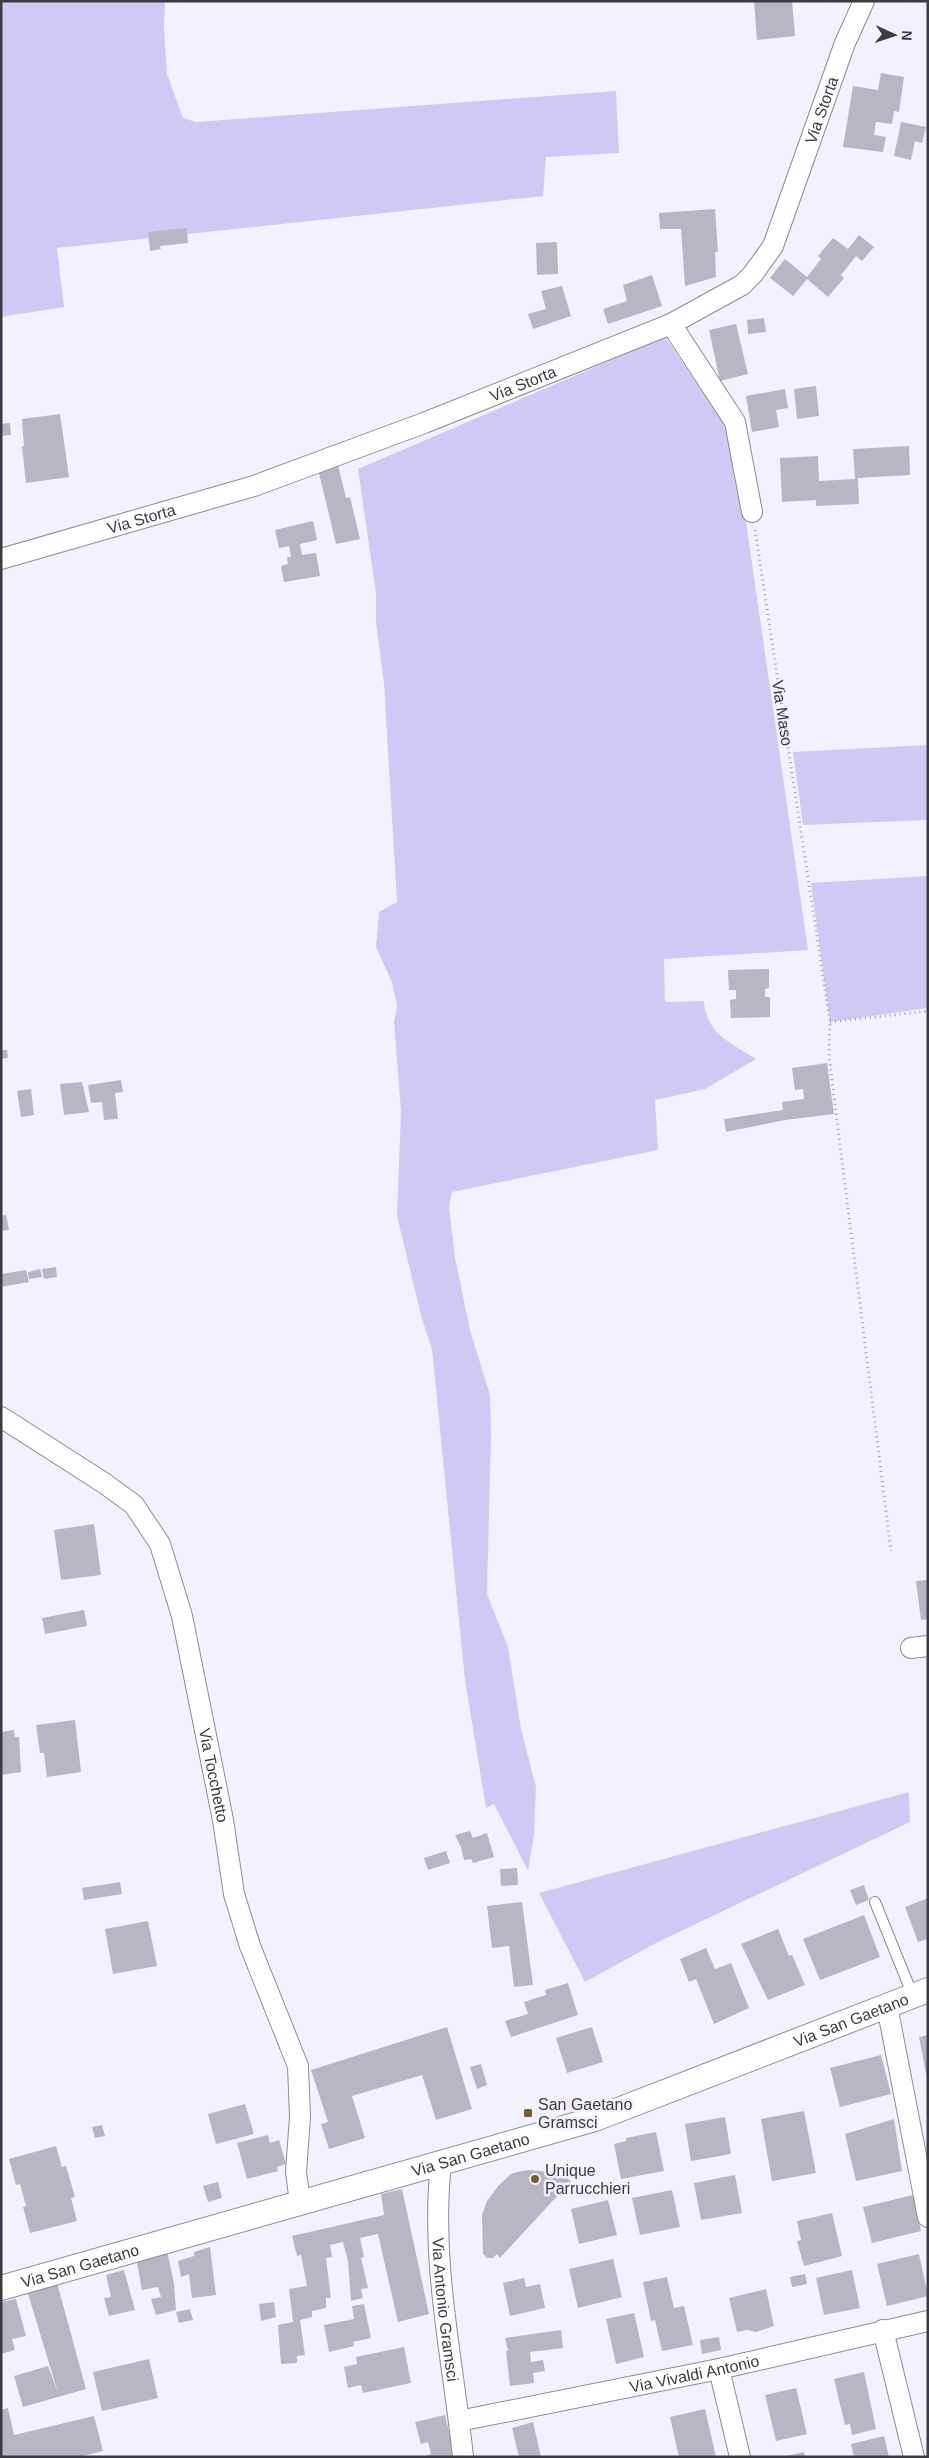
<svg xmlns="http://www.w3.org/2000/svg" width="929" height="2458" viewBox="0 0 929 2458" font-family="Arial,sans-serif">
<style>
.green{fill:#d2c8f6}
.building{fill:#b8b6c3}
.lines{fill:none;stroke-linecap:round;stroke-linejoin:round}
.service-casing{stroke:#8d8b97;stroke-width:12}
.minor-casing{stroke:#8d8b97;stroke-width:22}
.tertiary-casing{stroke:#8d8b97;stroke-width:26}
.path{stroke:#a4a2ac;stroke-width:3;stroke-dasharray:1 4;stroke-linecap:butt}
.service{stroke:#fff;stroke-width:10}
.minor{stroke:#fff;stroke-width:20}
.tertiary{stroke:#fff;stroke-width:24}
.poi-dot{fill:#776030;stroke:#f3f1ff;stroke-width:2}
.labels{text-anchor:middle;stroke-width:5;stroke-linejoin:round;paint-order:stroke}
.street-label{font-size:16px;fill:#3c3b40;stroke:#f3f1ff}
.poi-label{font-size:16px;fill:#3c3b40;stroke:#f3f1ff;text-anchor:start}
</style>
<rect width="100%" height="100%" fill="#f3f1ff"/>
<g class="green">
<path d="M1 1H165L164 28 167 74 183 118 196 122 616 91 619 153 546 157 543 196 57 248 64 307 1 317Z"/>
<path d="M665 337 724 424 744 508 808 950 664 959 665 1002 704 1001C706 1034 732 1043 756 1059L705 1089 655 1100 658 1150 452 1192 449 1207 455 1257 470 1330 490 1395 491 1435 487 1594 508 1647 521 1729 536 1787 534 1835 528 1871 494 1804 486 1808 465 1680 432 1349 422 1319 397 1216 401 1111 394 1022 397 1006 392 982 376 947 379 912 397 902 384 684 376 622V594L358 469Z"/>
<path d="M928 745V820L803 825 793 752Z"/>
<path d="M928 876V1008L830 1022 811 883Z"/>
<path d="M909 1792 910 1822 656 1943 585 1982 539 1893Z"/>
</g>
<g class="building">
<path d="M754 1H792L795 36 757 40Z"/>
<path d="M881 73 904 77 899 112 894 111 892 124 876 122 874 135 886 137 883 152 843 147 853 86 878 90Z"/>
<path d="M901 122 926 127 922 143 915 141 911 160 894 156Z"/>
<path d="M715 209 718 252H715L716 277 685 286 681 229H660L659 213Z"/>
<path d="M187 228 188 243 160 246 161 249 150 251 148 232Z"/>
<path d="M859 235 874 247 862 261 856 256 841 275 844 278 828 297 807 279 793 296 770 278 785 259 807 277 821 259 818 256 833 238 848 249Z"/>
<path d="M557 242 558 274 537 275 536 243Z"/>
<path d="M652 275 662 306 608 324 603 309 627 301 623 285Z"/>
<path d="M562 286 571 316 533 329 528 314 546 309 541 291Z"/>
<path d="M764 318 766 332 748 334 747 320Z"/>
<path d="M736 324 748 374 720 381 709 330Z"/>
<path d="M816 386 819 416 797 419 794 389Z"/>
<path d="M785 389 788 408 776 410 779 427 752 432 746 396Z"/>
<path d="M60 414 69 477 26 483 22 446H24L22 419Z"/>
<path d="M10 423 11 435 1 436V424Z"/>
<path d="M909 446 910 475 858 478 859 504 816 506V500L782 502 780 458 818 456 819 481 855 479 853 449Z"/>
<path d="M338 465 346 498 350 497 360 539 336 544 318 469Z"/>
<path d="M313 521 317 540 300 544 302 555 316 553 320 576 284 582 281 566 288 564 287 557H291L289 546 279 548 275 530Z"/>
<path d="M769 969V988L765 989V997H770V1017L731 1018 730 1000 736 999V990H729L728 970Z"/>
<path d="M1 1050H7L8 1058 1 1059Z"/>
<path d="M827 1063 834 1114 785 1120 726 1132 724 1119 783 1110 782 1102 804 1099 803 1089 795 1090 792 1068Z"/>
<path d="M121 1080 123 1092 115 1093 118 1119 104 1120 102 1102 91 1103 88 1085Z"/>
<path d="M82 1082 89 1112 64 1115 60 1084Z"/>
<path d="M31 1089 34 1115 21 1117 17 1091Z"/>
<path d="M6 1215 9 1230 1 1231V1216Z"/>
<path d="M56 1267 57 1277 44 1279 42 1269Z"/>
<path d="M40 1269 42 1277 29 1279 28 1272Z"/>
<path d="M26 1270 29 1282 1 1287V1274Z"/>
<path d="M94 1524 101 1575 61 1580 54 1530Z"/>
<path d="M928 1580V1619L921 1620 916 1581Z"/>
<path d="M84 1610 87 1626 45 1634 42 1618Z"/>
<path d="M75 1720 81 1772 47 1777 44 1753H40L36 1725Z"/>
<path d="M14 1730 15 1737H19L21 1772 1 1775V1732Z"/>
<path d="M470 1831 473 1838 487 1833 494 1857 473 1863 471 1859 464 1860 461 1847 455 1835Z"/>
<path d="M446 1851 450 1863 428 1870 424 1858Z"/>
<path d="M517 1868 518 1885 501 1886 500 1869Z"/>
<path d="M120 1882 122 1894 84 1900 82 1888Z"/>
<path d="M864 1885 869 1900 856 1905 850 1890Z"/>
<path d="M928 1898V1939L918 1942 905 1907Z"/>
<path d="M522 1902 533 1985 514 1987 509 1946 492 1948 487 1906Z"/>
<path d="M864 1915 880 1957 820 1980 803 1939Z"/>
<path d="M148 1921 157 1966 113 1974 105 1929Z"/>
<path d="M778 1929 789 1956 792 1955 805 1985 768 2000 741 1944Z"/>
<path d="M706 1948 715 1969 731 1963 749 2008 714 2024 696 1979 689 1982 680 1959Z"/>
<path d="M568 1983 578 2015 511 2037 505 2021 528 2014 524 2002 546 1995 545 1990Z"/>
<path d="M447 2027 472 2109 436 2120 422 2075 352 2096 365 2138 329 2149 321 2124 328 2122 311 2070Z"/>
<path d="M592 2027 603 2062 567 2073 556 2038Z"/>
<path d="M928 2035V2079H927L919 2037Z"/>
<path d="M881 2055 891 2094 840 2107 830 2068Z"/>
<path d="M481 2064 487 2085 477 2089 470 2067Z"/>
<path d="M245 2104 254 2134 216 2144 208 2114Z"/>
<path d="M804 2111 816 2173 772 2181 761 2119Z"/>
<path d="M725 2117 731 2154 691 2161 685 2124Z"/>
<path d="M894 2119 902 2171 856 2181 845 2134Z"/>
<path d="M102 2125 105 2136 95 2138 92 2127Z"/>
<path d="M656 2132 664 2171 621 2179 614 2144 626 2141V2138Z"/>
<path d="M268 2135 270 2143 279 2140 286 2164 277 2167 278 2171 247 2179 237 2143Z"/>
<path d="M56 2146 62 2167 66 2166 75 2197 71 2198 77 2221 30 2233 23 2207 26 2206 20 2184 16 2185 9 2159Z"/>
<path d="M563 2166 568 2169 570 2174 568 2179 571 2181 500 2258 497 2254 493 2258H487L483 2254 482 2215 487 2201 499 2185 511 2174 517 2172 529 2170 554 2172 558 2167Z"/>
<path d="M735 2175 742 2213 701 2220 694 2183Z"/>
<path d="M218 2182 222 2198 208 2202 203 2186Z"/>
<path d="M402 2189 429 2314 398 2322 378 2234 360 2238 364 2257 361 2258 368 2288 361 2289 363 2298 351 2301 348 2261 343 2242 330 2245 332 2257 326 2258 331 2298H326V2308L312 2311V2317L300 2320 305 2355 297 2356V2363L281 2364 278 2325 293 2322 289 2289 307 2286 301 2255 297 2256 292 2236 384 2215 381 2194Z"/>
<path d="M672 2190 680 2227 640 2235 632 2198Z"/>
<path d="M913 2195 921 2231 872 2243 863 2207Z"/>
<path d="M608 2200 617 2235 579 2244 571 2209Z"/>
<path d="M832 2213 842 2256 804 2266 797 2241 801 2240 797 2221Z"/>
<path d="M210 2247 216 2295 192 2298 189 2274 181 2277 178 2261 194 2256V2252Z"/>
<path d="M167 2251 174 2283 176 2310 156 2315 151 2299 161 2297 158 2287 142 2290 136 2257Z"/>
<path d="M919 2254 928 2296 887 2306 877 2264Z"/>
<path d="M613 2259 622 2297 578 2308 569 2269Z"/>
<path d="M124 2270 135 2310 109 2316 104 2298 111 2297 106 2275Z"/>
<path d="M852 2270 860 2308 824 2315 816 2278Z"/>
<path d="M805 2274 807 2284 792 2287 790 2277Z"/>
<path d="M667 2277 674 2308 684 2306 693 2345 662 2351 655 2320 651 2321 643 2282Z"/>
<path d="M524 2278 526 2287 540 2284 545 2308 510 2316 503 2283Z"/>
<path d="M56 2279 86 2389 23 2407 14 2376 48 2366 58 2393 26 2287Z"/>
<path d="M766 2289 774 2326 756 2332 747 2330 737 2332 729 2298Z"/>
<path d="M16 2299 26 2336 12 2339 15 2350 1 2354V2302Z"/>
<path d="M274 2302 276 2317 261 2321 259 2304Z"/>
<path d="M364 2304 371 2338 353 2342 354 2346 329 2352 324 2325 354 2319 352 2306Z"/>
<path d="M190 2309 193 2320 179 2323 176 2312Z"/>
<path d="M634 2313 644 2357 616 2364 606 2319Z"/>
<path d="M561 2330 563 2348 530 2352 531 2362 543 2360 545 2371 533 2373 534 2383 510 2386 506 2351H508L505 2338Z"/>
<path d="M719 2337 721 2350 702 2354 700 2340Z"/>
<path d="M404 2347 411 2383 363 2393 361 2385 348 2388 344 2367 357 2364 356 2357Z"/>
<path d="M149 2359 158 2398 102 2411 93 2372Z"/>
<path d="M864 2372 876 2429 852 2435 850 2424 845 2425 834 2379Z"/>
<path d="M796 2388 807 2434 776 2441 765 2395Z"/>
<path d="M8 2408 14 2435 94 2416 103 2451 79 2457H1V2410Z"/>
<path d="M705 2409 716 2457H679L670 2417Z"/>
<path d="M445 2415 455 2457H423L431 2454 428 2442 421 2444 415 2422Z"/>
<path d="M533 2422 541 2457H519L512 2428Z"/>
<path d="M884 2436 889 2457H854L851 2444Z"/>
<path d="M804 2452 805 2457H788V2456Z"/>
</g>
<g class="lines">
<g class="service-casing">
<path id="service" d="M875 1902 913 1996"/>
</g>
<g class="minor-casing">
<g id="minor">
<path d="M671 324 735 422 752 512"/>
<path id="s2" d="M1 559 254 486 424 423 671 324 742 285 753 274 773 246 845 43 864 1"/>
<path id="s3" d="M1 1417 104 1483 134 1505 160 1544 182 1616 223 1820 234 1894 250 1946 298 2066 300 2117 296 2172 300 2203"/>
<path d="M911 1648 928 1646"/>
<path d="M887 2006 928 2217"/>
<path id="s4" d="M441 2164C430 2262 453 2359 463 2457"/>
<path d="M883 2330 914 2457"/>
<path d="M719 2369 740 2457"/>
<path id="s5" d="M459 2421 719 2369 928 2321"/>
</g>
</g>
<g class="tertiary-casing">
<g id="tertiary">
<path id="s6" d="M1 2288 595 2119 928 1990"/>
</g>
</g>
<g class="path">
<path id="s1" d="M755 530 830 1022 829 1057 891 1551"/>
<path d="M830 1022 928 1011"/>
</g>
<use href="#service" class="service"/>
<use href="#minor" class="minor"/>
<use href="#tertiary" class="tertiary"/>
</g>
<g class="poi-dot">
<rect x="523" y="2108" width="10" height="10" rx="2.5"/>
<circle cx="535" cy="2179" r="5"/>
</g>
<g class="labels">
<g class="street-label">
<text dy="6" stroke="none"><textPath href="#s2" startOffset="986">Via Storta</textPath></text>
<text dy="6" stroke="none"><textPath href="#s2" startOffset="551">Via Storta</textPath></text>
<text dy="6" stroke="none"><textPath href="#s2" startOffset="146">Via Storta</textPath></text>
<text dy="6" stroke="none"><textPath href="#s1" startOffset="185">Via Maso</textPath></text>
<text dy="6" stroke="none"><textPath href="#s3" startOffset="444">Via Tocchetto</textPath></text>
<text dy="6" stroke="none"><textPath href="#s6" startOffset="892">Via San Gaetano</textPath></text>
<text dy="6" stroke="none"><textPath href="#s6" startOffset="488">Via San Gaetano</textPath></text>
<text dy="6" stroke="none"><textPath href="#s6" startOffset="82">Via San Gaetano</textPath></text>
<text dy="6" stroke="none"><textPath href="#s4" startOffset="146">Via Antonio Gramsci</textPath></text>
<text dy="6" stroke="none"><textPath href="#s5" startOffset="240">Via Vivaldi Antonio</textPath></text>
</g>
<g class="poi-label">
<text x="538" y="2110">San Gaetano<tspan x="538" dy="18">Gramsci</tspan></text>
<text x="545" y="2176">Unique<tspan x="545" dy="18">Parrucchieri</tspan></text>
</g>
</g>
<rect width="929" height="2458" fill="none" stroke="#3c3b40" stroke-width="5"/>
<g transform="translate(894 35) rotate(93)" stroke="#f3f1ff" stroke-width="4" paint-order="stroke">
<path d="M0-4L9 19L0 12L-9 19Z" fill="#3c3b40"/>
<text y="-8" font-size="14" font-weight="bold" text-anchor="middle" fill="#3c3b40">N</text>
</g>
</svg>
